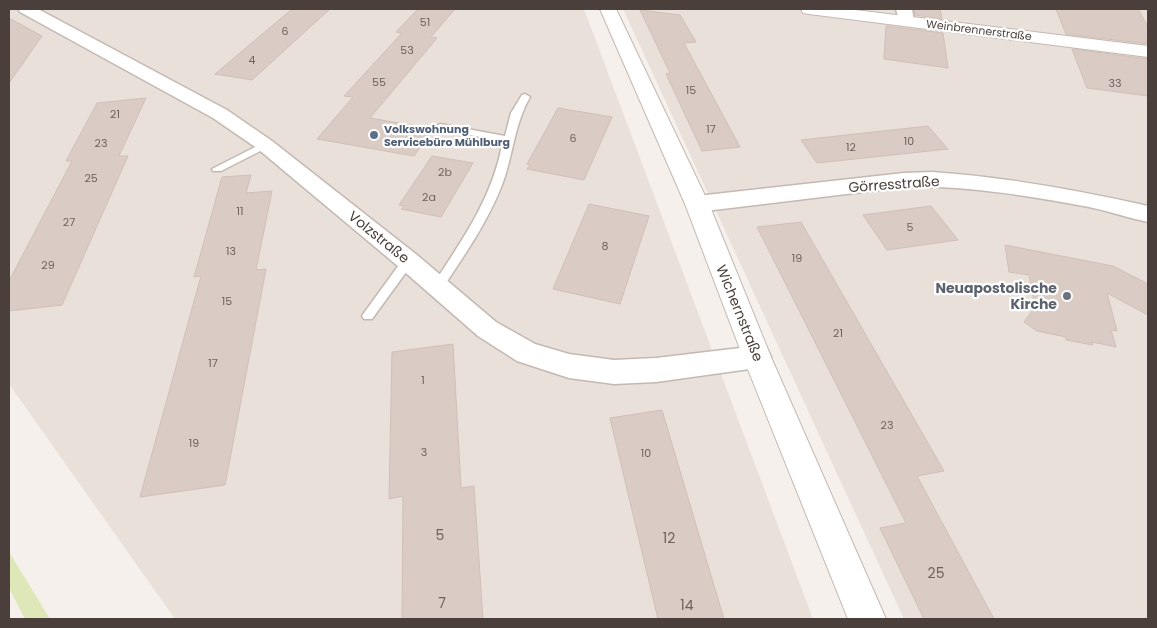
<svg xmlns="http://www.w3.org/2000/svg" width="1157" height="628" viewBox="0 0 1157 628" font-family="Poppins,sans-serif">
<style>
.residential{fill:#e9e0da}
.green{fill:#dee7b7}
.building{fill:#daccc5;stroke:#d1bfb5}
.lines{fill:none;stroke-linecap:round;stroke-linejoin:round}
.service-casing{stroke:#c4b8b2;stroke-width:3}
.minor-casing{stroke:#c4b8b2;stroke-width:3}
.tertiary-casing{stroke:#c4b8b2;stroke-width:2}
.service{fill:#fff;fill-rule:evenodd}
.minor{fill:#fff;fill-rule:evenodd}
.tertiary{fill:#fff;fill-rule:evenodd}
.service-dot{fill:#5c6f8a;stroke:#fff;stroke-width:2}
.worship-dot{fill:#6b7280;stroke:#fff;stroke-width:2}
.labels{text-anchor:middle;stroke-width:4.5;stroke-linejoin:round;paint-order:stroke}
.number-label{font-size:11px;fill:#6e625d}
.far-street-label{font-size:11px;fill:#4a3f3a;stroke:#fff}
.far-service-label{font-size:11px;font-weight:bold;fill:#4e5e75;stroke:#fff;text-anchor:start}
.street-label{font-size:14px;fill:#4a3f3a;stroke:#fff}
.worship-label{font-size:14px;font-weight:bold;fill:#5b616d;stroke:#fff;text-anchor:end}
.near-number-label{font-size:14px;fill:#6e625d}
</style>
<rect width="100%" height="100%" fill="#f5f0ec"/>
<g class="residential">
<path d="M9 9H584L813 619H175L9 384Z"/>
<path d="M623 9H1148V619H904Z"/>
</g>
<path class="green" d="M9 552 50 619H25L9 588Z"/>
<g class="building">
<path d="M292 9H330L252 80 215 74Z"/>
<path d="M418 9H455L431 37 437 38 370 118 433 129 414 156 317 139 353 97 344 96 402 33 396 32Z"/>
<path d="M914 9H940L942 19 915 15Z"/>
<path d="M1056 9H1138L1148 27V44L1066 34Z"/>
<path d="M640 10 680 15 696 42 684 43 740 147 702 151 666 74 670 73Z"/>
<path d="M9 18 42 36 9 83Z"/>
<path d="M886 26 943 33 948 68 884 59Z"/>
<path d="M1072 49 1148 59V96L1087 88Z"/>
<path d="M146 98 119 156H128L62 305 9 311V281L72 161H66L97 103Z"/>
<path d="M558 108 612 117 584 180 527 169 530 165 527 164Z"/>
<path d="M928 126 948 149 817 163 801 140Z"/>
<path d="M432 156 473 163 441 217 401 209 404 206 399 205Z"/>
<path d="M251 175 246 193 272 191 256 270 266 269 225 485 140 497 201 276 194 277 222 177Z"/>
<path d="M589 204 649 216 620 304 553 289Z"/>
<path d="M931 206 958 240 887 250 863 215Z"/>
<path d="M801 222 944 471 917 476 994 619H924L880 528 906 523 757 227Z"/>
<path d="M1005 245 1113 266 1148 284V315L1107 293 1117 331 1111 330 1116 347 1092 342 1093 345 1066 340V337L1037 331 1024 322 1035 307 1029 275 1009 272Z"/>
<path d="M453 344 461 488 474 486 483 619H402L403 496 389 499 392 352Z"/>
<path d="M662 410 712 579 724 619H658L610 418Z"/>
</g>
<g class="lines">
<g class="service-casing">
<g id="service">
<path d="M525 94 530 97C514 125 513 156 502 185 487 223 464 256 442 289H434L432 286 434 283C463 239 492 198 502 145L499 140 440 130 435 127 440 124 505 136 511 113 522 95Z"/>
<path d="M265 142 270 145 268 147 221 171H213L212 169Z"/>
<path d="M408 257 414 261 412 264 372 319H364L362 316 364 313 404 258Z"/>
</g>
</g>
<g class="minor-casing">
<g id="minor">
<path d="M18 9H38L227 110 272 141 417 255 496 322 535 344 569 354 614 360 656 358 757 346 767 349 771 357 767 365 757 368 656 382 614 384 569 378 517 361 478 336 399 267 258 149 213 118 20 12Z"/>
<path d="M896 9H912L914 21 912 25H900Z"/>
<path d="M932 172C1005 177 1077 190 1148 206V222C1128 218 1109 211 1089 207 1030 196 964 185 904 187L697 212 689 209 686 204 689 199 697 196 904 173Z"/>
</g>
</g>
<g class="tertiary-casing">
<g id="tertiary">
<path d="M600 9H616L709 204 771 357 886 619H848L743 357 685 204Z"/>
<path d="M801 9H847L1148 46V57L809 14 803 13Z"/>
</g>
</g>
<use href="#service" class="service"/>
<use href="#minor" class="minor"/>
<use href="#tertiary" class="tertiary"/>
</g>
<circle class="service-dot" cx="374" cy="135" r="5"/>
<circle class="worship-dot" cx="1067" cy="296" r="5"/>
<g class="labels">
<g class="number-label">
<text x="425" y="26">51</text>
<text x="285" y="35">6</text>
<text x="407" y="54">53</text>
<text x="252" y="64">4</text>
<text x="379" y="86">55</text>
<text x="1115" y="87">33</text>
<text x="691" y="94">15</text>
<text x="115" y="118">21</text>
<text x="711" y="133">17</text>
<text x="573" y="142">6</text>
<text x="909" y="145">10</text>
<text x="101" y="147">23</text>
<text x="851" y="151">12</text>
<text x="445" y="176">2b</text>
<text x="91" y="182">25</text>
<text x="429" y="201">2a</text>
<text x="240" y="215">11</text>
<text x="69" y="226">27</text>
<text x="910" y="231">5</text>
<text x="605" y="250">8</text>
<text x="231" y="255">13</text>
<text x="797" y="262">19</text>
<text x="48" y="269">29</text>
<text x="227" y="305">15</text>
<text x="838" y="337">21</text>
<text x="213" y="367">17</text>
<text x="423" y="384">1</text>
<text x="887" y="429">23</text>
<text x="194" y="447">19</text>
<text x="424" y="456">3</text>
<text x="646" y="457">10</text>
</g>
<g class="far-street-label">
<text transform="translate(979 30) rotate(7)" y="4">Weinbrennerstraße</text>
</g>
<g class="far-service-label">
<text x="384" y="133">Volkswohnung<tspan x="384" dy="13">Servicebüro Mühlburg</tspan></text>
</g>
<g class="street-label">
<text transform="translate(894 184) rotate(-4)" y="5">Görresstraße</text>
<text transform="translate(379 237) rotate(39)" y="5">Volzstraße</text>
<text transform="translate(740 313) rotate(68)" y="5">Wichernstraße</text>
</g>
<g class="worship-label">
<text x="1057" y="293">Neuapostolische<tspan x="1057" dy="16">Kirche</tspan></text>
</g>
<g class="near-number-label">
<text x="440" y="540">5</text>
<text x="669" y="543">12</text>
<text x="936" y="578">25</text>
<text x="442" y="608">7</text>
<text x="687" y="610">14</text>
</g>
</g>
<rect width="1157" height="628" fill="none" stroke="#4a3f3a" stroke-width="20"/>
</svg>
